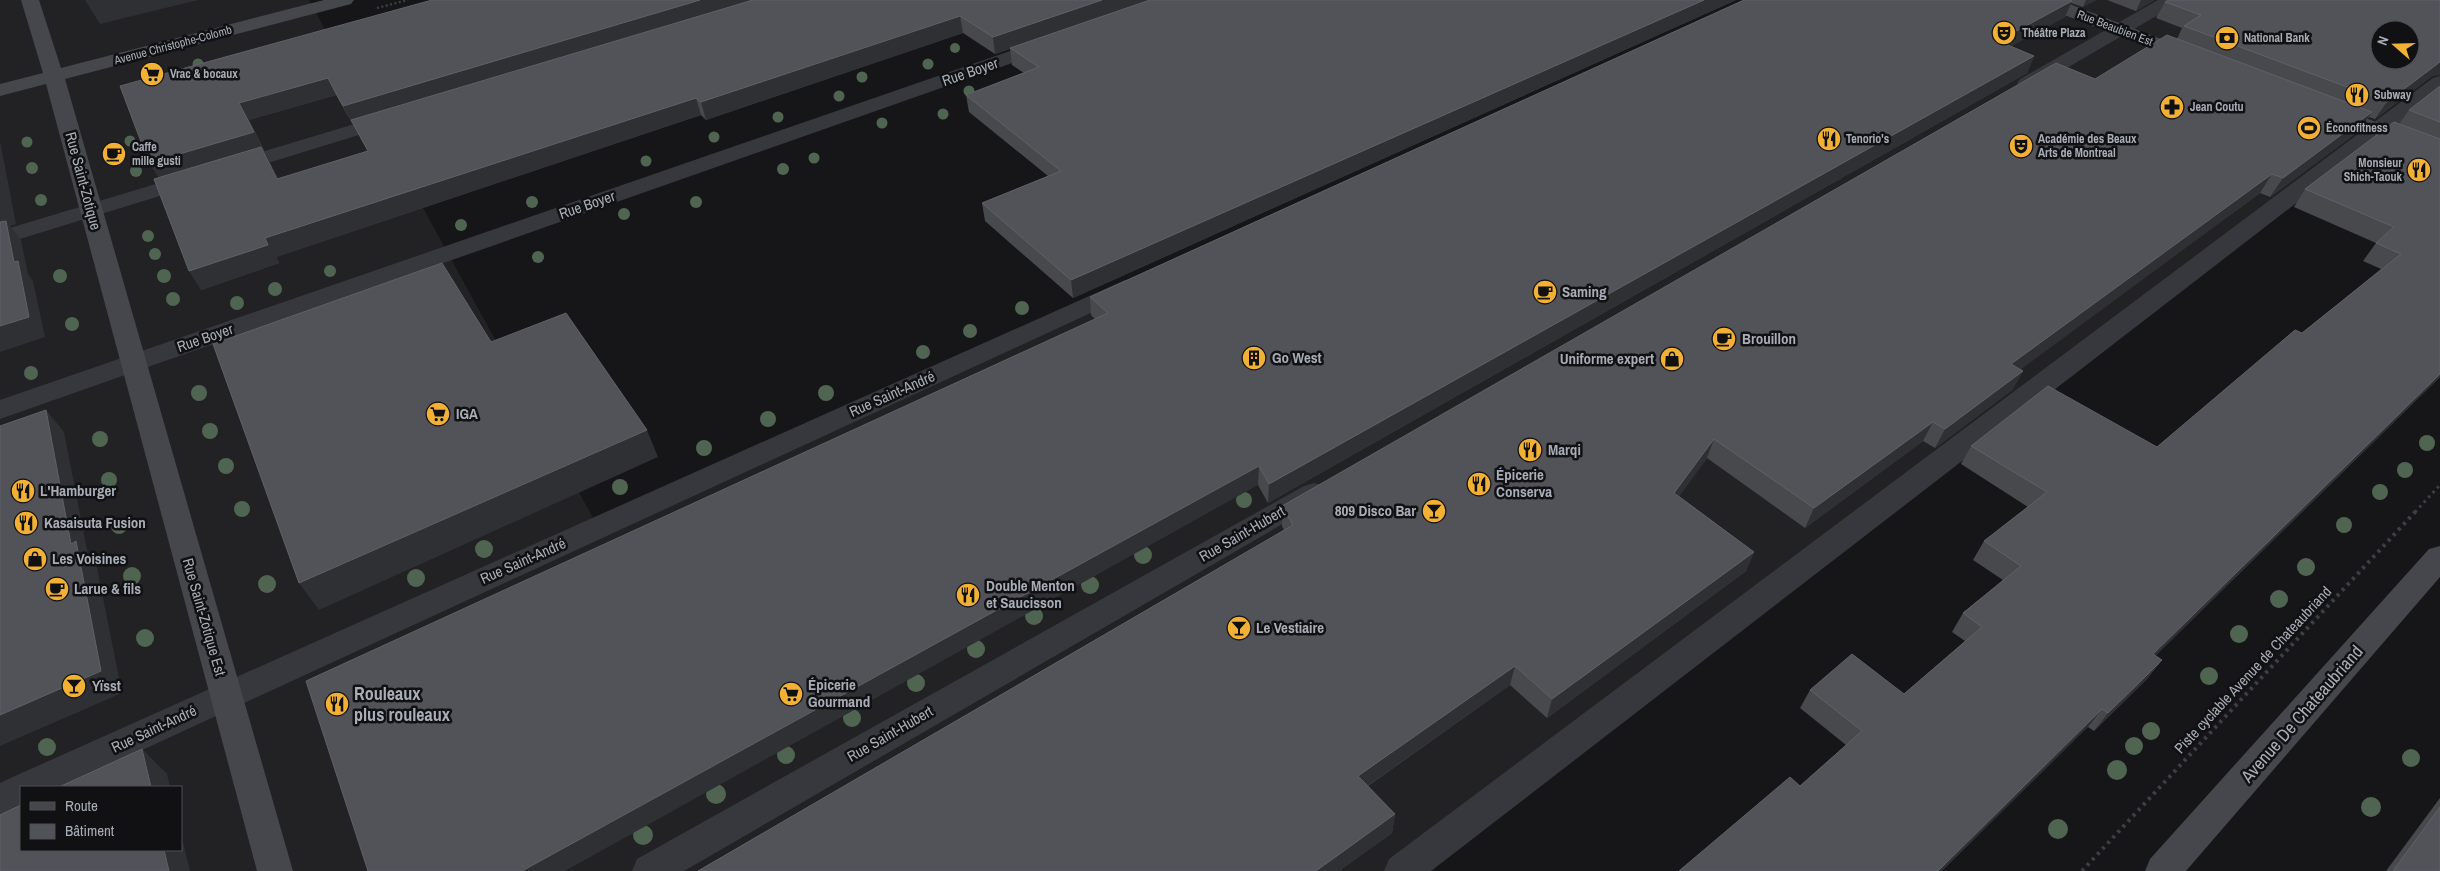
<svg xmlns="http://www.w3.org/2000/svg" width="2440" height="871" viewBox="0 0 2440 871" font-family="'Archivo Narrow',sans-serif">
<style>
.built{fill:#222225;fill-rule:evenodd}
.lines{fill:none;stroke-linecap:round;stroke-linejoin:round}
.path-far2{stroke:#3d3f44;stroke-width:2.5;stroke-dasharray:2 2.5;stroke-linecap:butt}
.path-far1{stroke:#3d3f44;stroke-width:3;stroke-dasharray:2.5 4;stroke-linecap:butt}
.path{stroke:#3d3f44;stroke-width:4;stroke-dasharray:3 4.5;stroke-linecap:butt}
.lane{fill:#37383d;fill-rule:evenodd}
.street{fill:#37383d;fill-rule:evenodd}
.secondary{fill:#45474d;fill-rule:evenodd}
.tree{fill:#506452}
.wall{fill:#47494d;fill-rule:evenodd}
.shaded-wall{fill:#2f3033}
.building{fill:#525359;stroke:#5f6168;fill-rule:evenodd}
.labels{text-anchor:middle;stroke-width:5;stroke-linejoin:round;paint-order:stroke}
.far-street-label{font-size:12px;fill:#a8adb8;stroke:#111113}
.far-poi-label{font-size:12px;font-weight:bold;fill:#a8adb8;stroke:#111113;text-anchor:start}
.street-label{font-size:15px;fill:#a8adb8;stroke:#111113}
.poi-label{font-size:15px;font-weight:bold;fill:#a8adb8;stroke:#111113;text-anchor:start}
.near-poi-label{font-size:18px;font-weight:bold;fill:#a8adb8;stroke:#111113;text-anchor:start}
.near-street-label{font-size:18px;fill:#a8adb8;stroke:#111113}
</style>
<rect width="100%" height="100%" fill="#161618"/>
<path class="built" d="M0 0H309L598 527 1745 0H2440V82L1403 871H0ZM2380 30H2410V60H2380ZM21 787H181V850H21Z"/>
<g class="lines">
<path class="path-far2" d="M377 8 408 0"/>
<path class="path-far1" d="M2415 512 2440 485"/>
<path class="path" d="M2082 871 2416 511"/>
<g class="lane">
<path d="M2440 76V92L1431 871H1384L1389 859 2433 78Z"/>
<path d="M391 113 398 115 401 119 398 123 0 245V231Z"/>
</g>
<g class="street">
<path d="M2158 0H2180L2177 4 2034 87 2027 89 2020 87 2017 83 2020 79Z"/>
<path d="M1045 39 1052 41 1055 45 1052 49 0 419V400Z"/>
<path d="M1125 280 1134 283 1137 288 1134 293 62 787H21V807L0 816V783L15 776Z"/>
<path d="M1314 483 1324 486 1328 493 1324 500 684 871H632L637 859 1304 486Z"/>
</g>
<g class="secondary">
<path d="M21 0H39L61 68 324 0H354L351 4 65 79 293 871H257L46 84 0 96V84L43 73Z"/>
<path d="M2033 0H2059L2195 52 2198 56 2195 60 2188 62 2181 60 2036 4Z"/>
<path d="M2328 104 2440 146V160L2321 114 2318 110 2321 106Z"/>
<path d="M2440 546V577L2186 871H2145L2150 859 2429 549Z"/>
</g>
</g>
<g class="tree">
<circle cx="955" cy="48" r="5"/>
<circle cx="198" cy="64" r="5.5"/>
<circle cx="928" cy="64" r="5.5"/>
<circle cx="862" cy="77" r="5.5"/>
<circle cx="969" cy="91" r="5.5"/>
<circle cx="839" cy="96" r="5.5"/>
<circle cx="943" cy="114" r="5.5"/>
<circle cx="778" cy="117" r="5.5"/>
<circle cx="882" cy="123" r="5.5"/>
<circle cx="714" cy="137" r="5.5"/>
<circle cx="130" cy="141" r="5.5"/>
<circle cx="27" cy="142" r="5.5"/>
<circle cx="814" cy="158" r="5.5"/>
<circle cx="646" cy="161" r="5.5"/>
<circle cx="32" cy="168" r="6"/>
<circle cx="783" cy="169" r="6"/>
<circle cx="136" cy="171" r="6"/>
<circle cx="41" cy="200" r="6"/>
<circle cx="532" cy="202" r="6"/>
<circle cx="696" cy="202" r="6"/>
<circle cx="624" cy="214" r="6"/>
<circle cx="461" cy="225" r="6"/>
<circle cx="148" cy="236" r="6"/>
<circle cx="155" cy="254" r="6"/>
<circle cx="538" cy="257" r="6"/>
<circle cx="330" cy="271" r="6"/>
<circle cx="60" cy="276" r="7"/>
<circle cx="164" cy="276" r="7"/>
<circle cx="275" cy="289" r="7"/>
<circle cx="173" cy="299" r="7"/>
<circle cx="237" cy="303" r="7"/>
<circle cx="1022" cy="308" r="7"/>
<circle cx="72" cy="324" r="7"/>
<circle cx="970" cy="331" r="7"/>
<circle cx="923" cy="352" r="7"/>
<circle cx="31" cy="373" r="7"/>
<circle cx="199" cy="393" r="8"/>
<circle cx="826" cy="393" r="8"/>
<circle cx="768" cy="419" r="8"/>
<circle cx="210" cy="431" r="8"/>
<circle cx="100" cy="439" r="8"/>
<circle cx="2427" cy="443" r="8"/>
<circle cx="704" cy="448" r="8"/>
<circle cx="226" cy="466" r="8"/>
<circle cx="2405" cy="470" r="8"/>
<circle cx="109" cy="480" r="8"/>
<circle cx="620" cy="487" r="8"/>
<circle cx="2380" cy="492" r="8"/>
<circle cx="1244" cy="500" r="8"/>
<circle cx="242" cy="509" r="8"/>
<circle cx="2344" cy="525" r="8"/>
<circle cx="119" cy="526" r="8"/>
<circle cx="484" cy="549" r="9"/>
<circle cx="1143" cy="555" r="9"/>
<circle cx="2306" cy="567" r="9"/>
<circle cx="132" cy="576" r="9"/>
<circle cx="416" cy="578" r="9"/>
<circle cx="267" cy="584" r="9"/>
<circle cx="1090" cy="585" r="9"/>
<circle cx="2279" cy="599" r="9"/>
<circle cx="1034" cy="616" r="9"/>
<circle cx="2239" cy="634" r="9"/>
<circle cx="145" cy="638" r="9"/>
<circle cx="976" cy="649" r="9"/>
<circle cx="2209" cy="676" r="9"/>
<circle cx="916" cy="683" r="9"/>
<circle cx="852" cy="718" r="9"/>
<circle cx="2151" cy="731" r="9"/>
<circle cx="2134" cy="746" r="9"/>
<circle cx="47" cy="747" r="9"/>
<circle cx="786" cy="755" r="9"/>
<circle cx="2411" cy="758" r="9"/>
<circle cx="2117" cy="770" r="10"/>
<circle cx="716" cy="794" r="10"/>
<circle cx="2371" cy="807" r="10"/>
<circle cx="2058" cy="829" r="10"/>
<circle cx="643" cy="835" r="10"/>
</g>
<g class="wall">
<path d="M432 0H1736L1073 298 985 221 982 203 1048 176 969 112 966 95 1024 73 1012 65 1010 49 995 54 963 33 706 120 701 115 276 257 279 263 201 290 159 177 149 163ZM336 95 352 123H353L368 151 278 179 263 150H264L249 120Z"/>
<path d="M1744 0H2096L2083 7 2071 3 2065 17 2011 46 2034 56 2027 73 1268 503 1258 485 1091 315 1090 297Z"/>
<path d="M2107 0H2154L2136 11Z"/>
<path d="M2165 2 2432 76 2375 119 2369 117 2359 131 2270 197 2260 193 2020 369 2023 371 2012 390 1935 448 1923 441 1805 528 1707 458 1679 496 1754 552 1746 571 1547 718 1510 685 1368 786 1395 814 1392 833 1339 871H698L1284 530 1282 526V506L2095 79 2177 39 2182 28 2156 18Z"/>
<path d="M2440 86V377L2155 656 2162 660 2147 679 2094 731 2088 727 1800 786 1846 745 1800 708 1810 690 1904 694 1965 641 1952 632 1963 613 2003 580 1973 560 1984 541 2028 507 1961 464 1971 446 2157 447 2302 333 2381 269 2363 261 2376 243 2294 207 2305 189 2399 124 2409 110Z"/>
<path d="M2440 798V871H2386Z"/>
</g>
<g class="shaded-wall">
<path d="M85 0H198L100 24Z"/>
<path d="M700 0H760L352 123 343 106Z"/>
<path d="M1102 0H1150L995 54 993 37Z"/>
<path d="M1704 0H1736L1073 298 1071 280Z"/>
<path d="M2086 0H2096L2083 7Z"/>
<path d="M2141 0H2154L2136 11Z"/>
<path d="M2072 1 2065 17 1990 58 1998 41Z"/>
<path d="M960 16 963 33 706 120 701 102Z"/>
<path d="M2034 56 2027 73 1268 503 1269 484Z"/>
<path d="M2440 62V75L2432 76 2375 119 2387 102Z"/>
<path d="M328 78 336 95 249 120 264 150H263L271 164 287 197 161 181 149 163 239 103Z"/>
<path d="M696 98 701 115 276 257 279 263 201 290 189 271 265 238Z"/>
<path d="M2372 112 2359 131 2270 197 2283 178Z"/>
<path d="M0 141 16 224 10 226 21 240 28 274 33 281 45 337 0 352V326L14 262 0 229Z"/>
<path d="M2272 174 2260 193 2001 384 2011 364Z"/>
<path d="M2023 371 2012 390 1935 448 1945 429Z"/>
<path d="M2440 374V377L2138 673 2153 654Z"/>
<path d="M46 410 64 432 88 555 96 563 122 693 0 746V715L71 544Z"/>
<path d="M1933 422 1923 441 1805 528 1814 508Z"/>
<path d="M647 430 658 457 319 610 299 583Z"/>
<path d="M1714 439 1707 458 1668 512 1674 493Z"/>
<path d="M1259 466 1258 485 565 871H522Z"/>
<path d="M1754 552 1746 571 1547 718 1552 699Z"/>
<path d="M2162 660 2147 679 2094 731 2108 713Z"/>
<path d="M1515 666 1510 685 1356 794 1358 776Z"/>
<path d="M2102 709 2088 727 1942 871H1938Z"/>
<path d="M142 749 167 774 170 787H151Z"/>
<path d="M1395 814 1392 833 1339 871H1316Z"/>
<path d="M181 835 190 871H169L164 850H181Z"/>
</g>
<g class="building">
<path d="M432 0H700L343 106 328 78 239 103 254 132 149 163 120 86Z"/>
<path d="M753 0H1102L993 37 960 16 701 102 696 98 265 238 268 245 189 271 154 179 261 147 277 179 368 151 351 120Z"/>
<path d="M1150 0H1704L1071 280 982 203 1061 171 966 95 1039 67 1010 48Z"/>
<path d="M1744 0H2071L2072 1 1998 41 2034 56 1269 484 1259 466 522 871H368L306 681 1108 313 1090 297Z"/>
<path d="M2168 0H2440V62L2387 102 2184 26 2201 15 2165 2ZM2380 30H2410V60H2380Z"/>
<path d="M2167 35 2372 112 2283 178 2272 174 2011 364 2023 371 1945 429 1933 422 1814 508 1714 439 1674 493 1754 552 1552 699 1515 666 1358 776 1395 814 1316 871H698L1293 525 1282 506 2056 63 2095 79Z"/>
<path d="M2440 86V122L2409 110Z"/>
<path d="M2394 122 2440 139V374L2153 654 2162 660 2144 678 2108 713 2102 709 1938 871H1679L1790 777 1800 786 1862 731 1810 690 1852 654 1904 694 1982 627 1963 613 2021 566 1984 541 2047 492 1971 446 2048 386 2157 447 2295 330 2302 333 2401 254 2376 243 2394 227 2305 189Z"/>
<path d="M6 221 14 262 18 261 29 317 0 326V222Z"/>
<path d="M442 263 491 342 566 313 647 430 299 583 213 344Z"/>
<path d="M46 410 71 544 76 541 101 671 0 715V426Z"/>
<path d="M142 749 151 787H59Z"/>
<path d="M21 805V850H164L169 871H0V815Z"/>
<path d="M2440 807V871H2393Z"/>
</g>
<defs>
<g id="theatre-disc" transform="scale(1.25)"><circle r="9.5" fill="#f2b134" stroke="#111113"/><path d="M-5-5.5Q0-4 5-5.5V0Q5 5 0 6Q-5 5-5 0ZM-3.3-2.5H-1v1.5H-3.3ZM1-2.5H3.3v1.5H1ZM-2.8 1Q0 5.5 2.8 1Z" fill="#111"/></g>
<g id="bank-disc" transform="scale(1.25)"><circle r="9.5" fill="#f2b134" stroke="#111113"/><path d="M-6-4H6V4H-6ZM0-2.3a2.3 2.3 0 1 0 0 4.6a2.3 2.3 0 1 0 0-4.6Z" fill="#111"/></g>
<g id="supermarket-disc" transform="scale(1.25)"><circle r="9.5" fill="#f2b134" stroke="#111113"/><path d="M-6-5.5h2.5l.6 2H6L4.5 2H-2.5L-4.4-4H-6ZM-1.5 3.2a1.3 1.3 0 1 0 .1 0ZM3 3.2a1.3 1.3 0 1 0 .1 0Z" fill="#111"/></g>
<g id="restaurant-disc" transform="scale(1.25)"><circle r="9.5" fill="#f2b134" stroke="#111113"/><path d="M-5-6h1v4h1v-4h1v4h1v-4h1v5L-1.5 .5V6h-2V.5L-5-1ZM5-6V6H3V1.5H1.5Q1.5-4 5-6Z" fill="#111"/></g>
<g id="pharmacy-disc" transform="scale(1.25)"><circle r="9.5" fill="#f2b134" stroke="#111113"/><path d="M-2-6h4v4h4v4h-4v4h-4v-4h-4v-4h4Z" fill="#111"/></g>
<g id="stadium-disc" transform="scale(1.25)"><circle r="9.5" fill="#f2b134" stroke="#111113"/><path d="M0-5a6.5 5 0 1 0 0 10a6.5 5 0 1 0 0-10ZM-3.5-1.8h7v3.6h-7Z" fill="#111"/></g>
<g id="cafe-disc" transform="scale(1.25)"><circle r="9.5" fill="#f2b134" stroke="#111113"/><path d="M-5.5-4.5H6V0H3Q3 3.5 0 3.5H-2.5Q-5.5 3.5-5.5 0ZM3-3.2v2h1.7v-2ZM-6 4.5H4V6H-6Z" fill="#111"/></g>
<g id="building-disc" transform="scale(1.25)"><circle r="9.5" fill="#f2b134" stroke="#111113"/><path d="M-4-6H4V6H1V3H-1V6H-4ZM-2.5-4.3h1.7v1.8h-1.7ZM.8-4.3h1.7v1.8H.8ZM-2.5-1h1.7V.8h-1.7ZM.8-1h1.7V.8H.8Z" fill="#111"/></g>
<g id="shop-disc" transform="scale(1.25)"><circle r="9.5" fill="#f2b134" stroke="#111113"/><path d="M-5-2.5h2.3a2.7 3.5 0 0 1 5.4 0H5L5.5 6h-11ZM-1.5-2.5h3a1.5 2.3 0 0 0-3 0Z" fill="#111"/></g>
<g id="bar-disc" transform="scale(1.25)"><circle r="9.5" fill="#f2b134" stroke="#111113"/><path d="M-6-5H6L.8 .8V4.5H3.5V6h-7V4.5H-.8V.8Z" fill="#111"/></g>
</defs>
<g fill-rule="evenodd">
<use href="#theatre-disc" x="2004" y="33"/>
<use href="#bank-disc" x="2227" y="38"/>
<use href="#supermarket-disc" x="152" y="74"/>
<use href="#restaurant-disc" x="2357" y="95"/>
<use href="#pharmacy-disc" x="2172" y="107"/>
<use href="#stadium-disc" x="2309" y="128"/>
<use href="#restaurant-disc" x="1829" y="139"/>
<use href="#theatre-disc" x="2021" y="146"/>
<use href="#cafe-disc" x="114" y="154"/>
<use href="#restaurant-disc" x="2419" y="170"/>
<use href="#cafe-disc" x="1545" y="292"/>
<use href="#cafe-disc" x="1724" y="339"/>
<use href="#building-disc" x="1254" y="358"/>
<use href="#shop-disc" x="1672" y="359"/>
<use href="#supermarket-disc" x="438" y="414"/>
<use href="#restaurant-disc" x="1530" y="450"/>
<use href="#restaurant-disc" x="1479" y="484"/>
<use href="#restaurant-disc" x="23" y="491"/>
<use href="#bar-disc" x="1434" y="511"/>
<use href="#restaurant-disc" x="26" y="523"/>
<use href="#shop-disc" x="35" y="559"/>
<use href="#cafe-disc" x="57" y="589"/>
<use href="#restaurant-disc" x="968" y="595"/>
<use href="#bar-disc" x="1239" y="628"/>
<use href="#bar-disc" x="74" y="686"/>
<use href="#supermarket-disc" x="791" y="694"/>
<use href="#restaurant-disc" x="337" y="704"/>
</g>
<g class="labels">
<g class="far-street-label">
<text transform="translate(2115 28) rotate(21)" y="4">Rue Beaubien Est</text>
<text transform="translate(173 45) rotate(-15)" y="4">Avenue Christophe-Colomb</text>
</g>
<g class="far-poi-label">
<text x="2022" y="37">Théâtre Plaza</text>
<text x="2244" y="42">National Bank</text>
<text x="170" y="78">Vrac &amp; bocaux</text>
<text x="2374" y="99">Subway</text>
<text x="2190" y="111">Jean Coutu</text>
<text x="2326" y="132">Éconofitness</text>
<text x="1846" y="143">Tenorio's</text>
<text x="2038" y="143">Académie des Beaux<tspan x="2038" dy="14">Arts de Montreal</tspan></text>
<text x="132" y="151">Caffe<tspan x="132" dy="14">mille gusti</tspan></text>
<text x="2402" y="167" text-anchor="end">Monsieur<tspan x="2402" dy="14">Shich-Taouk</tspan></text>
</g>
<g class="street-label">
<text transform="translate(970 72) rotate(-19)" y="5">Rue Boyer</text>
<text transform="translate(83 181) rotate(75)" y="5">Rue Saint-Zotique</text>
<text transform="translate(587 205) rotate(-19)" y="5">Rue Boyer</text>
<text transform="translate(205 338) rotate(-19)" y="5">Rue Boyer</text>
<text transform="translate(892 394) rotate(-24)" y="5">Rue Saint-André</text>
<text transform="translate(1242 534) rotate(-30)" y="5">Rue Saint-Hubert</text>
<text transform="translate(523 561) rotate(-24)" y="5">Rue Saint-André</text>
<text transform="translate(204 617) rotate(74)" y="5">Rue Saint-Zotique Est</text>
<text transform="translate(2253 670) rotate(-47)" y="5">Piste cyclable Avenue de Chateaubriand</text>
<text transform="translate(154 729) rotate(-25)" y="5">Rue Saint-André</text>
<text transform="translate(890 734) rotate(-30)" y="5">Rue Saint-Hubert</text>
</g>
<g class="poi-label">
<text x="1562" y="297">Saming</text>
<text x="1742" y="344">Brouillon</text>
<text x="1272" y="363">Go West</text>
<text x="1654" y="364" text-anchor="end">Uniforme expert</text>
<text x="456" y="419">IGA</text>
<text x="1548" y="455">Marqi</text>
<text x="1496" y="480">Épicerie<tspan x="1496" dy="17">Conserva</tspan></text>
<text x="40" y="496">L'Hamburger</text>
<text x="1416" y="516" text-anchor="end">809 Disco Bar</text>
<text x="44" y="528">Kasaisuta Fusion</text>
<text x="52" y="564">Les Voisines</text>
<text x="986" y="591">Double Menton<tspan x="986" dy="17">et Saucisson</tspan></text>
<text x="74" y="594">Larue &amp; fils</text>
<text x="1256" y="633">Le Vestiaire</text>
<text x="808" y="690">Épicerie<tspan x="808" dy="17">Gourmand</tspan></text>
<text x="92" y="691">Yïsst</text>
</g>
<g class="near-poi-label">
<text x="354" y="700">Rouleaux<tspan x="354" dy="21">plus rouleaux</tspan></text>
</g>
<g class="near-street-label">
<text transform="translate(2302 714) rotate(-49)" y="6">Avenue De Chateaubriand</text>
</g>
</g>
<rect x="20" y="786" width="162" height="65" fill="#111113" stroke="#4d4f55"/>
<rect x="30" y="802" width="25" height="8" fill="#45474d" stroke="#4d4f55"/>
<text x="65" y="811" font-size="15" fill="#a8adb8">Route</text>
<rect x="30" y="824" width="25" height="15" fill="#525359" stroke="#4d4f55"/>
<text x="65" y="836" font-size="15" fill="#a8adb8">Bâtiment</text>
<g transform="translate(2395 45) rotate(290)"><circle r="24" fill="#111113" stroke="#4d4f55"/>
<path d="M0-4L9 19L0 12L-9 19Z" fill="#f2b134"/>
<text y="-8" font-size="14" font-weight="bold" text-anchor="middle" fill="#a8adb8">N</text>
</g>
</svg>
